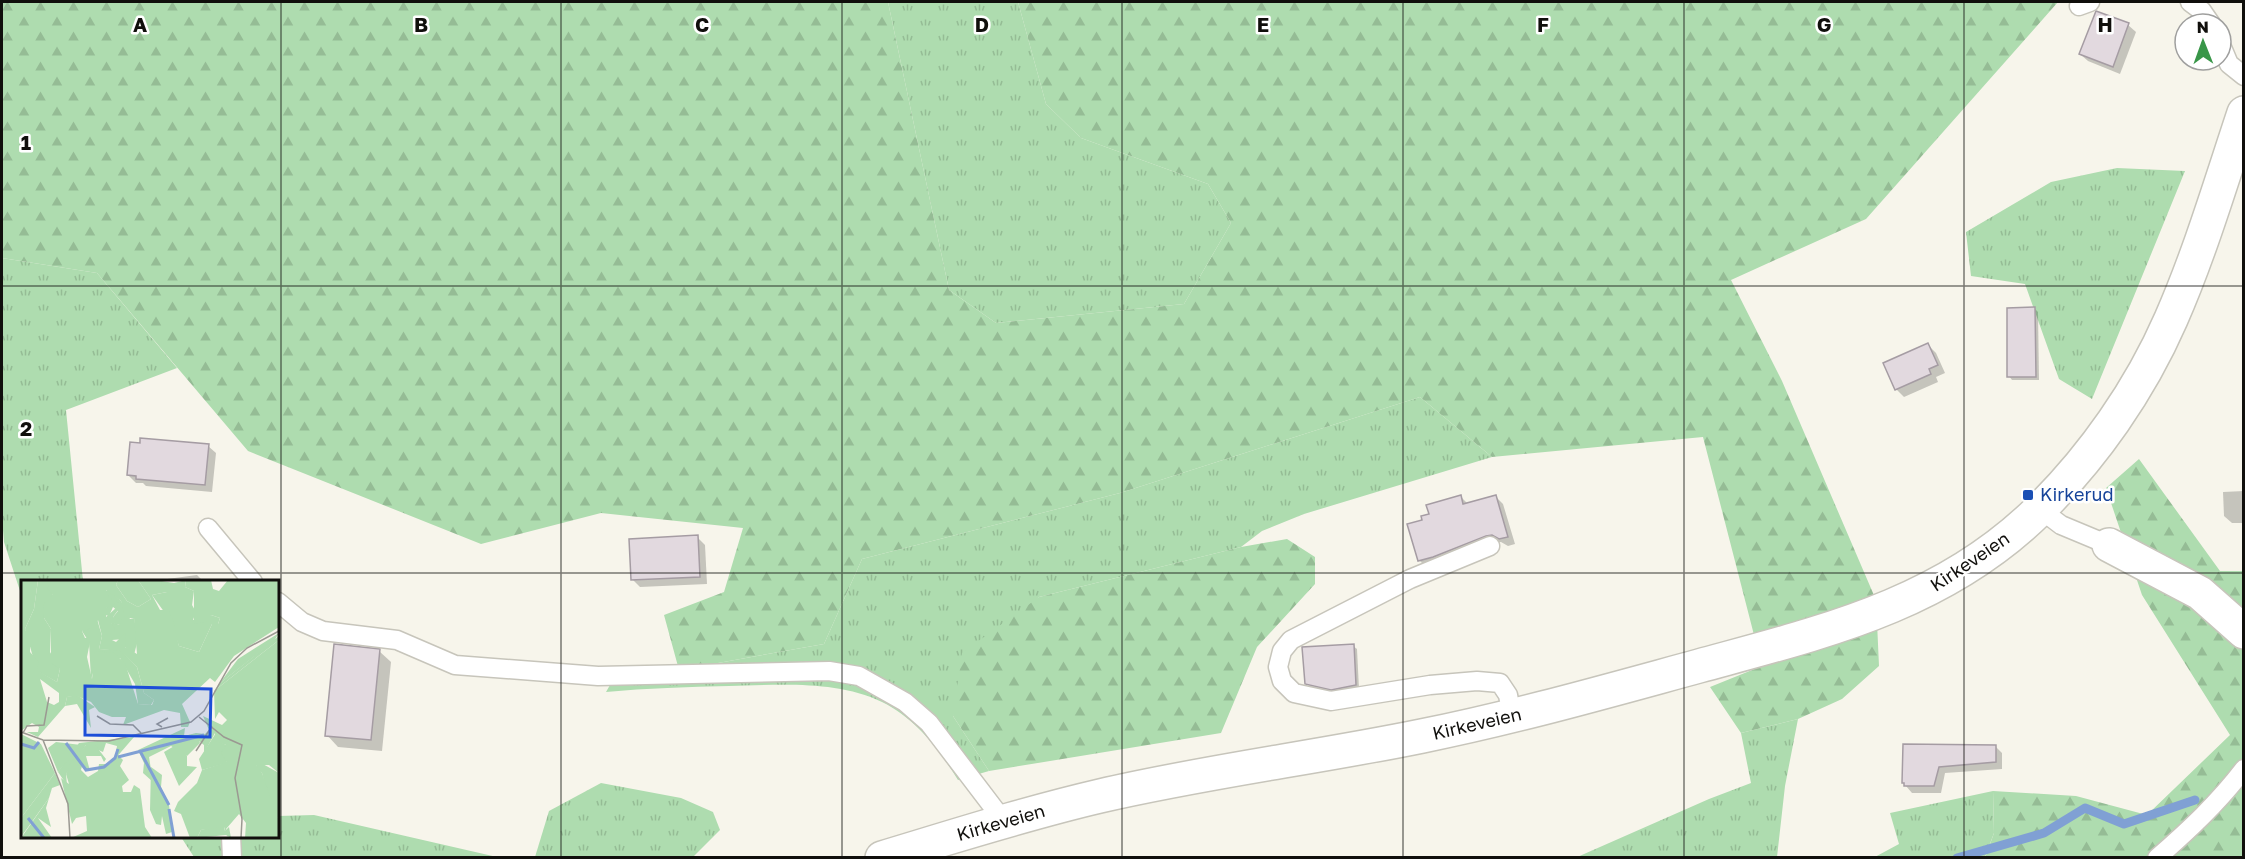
<svg xmlns="http://www.w3.org/2000/svg" width="2245" height="859" viewBox="0 0 2245 859" font-family="'Golos Text',sans-serif">
<style>
.grass{fill:url(#grass-tufts)}
.forest{fill:url(#forest-firs)}
.shadow{fill:#0003}
.lines{fill:none;stroke-linecap:round;stroke-linejoin:round}
.stream{stroke:#80a0d4;stroke-width:9}
.building{fill:#e2d9df;stroke:#a59ca3;stroke-width:1.5}
.service-casing{stroke:#c7c5bb;stroke-width:21}
.minor-casing{stroke:#c7c5bb;stroke-width:36}
.secondary-casing{stroke:#c7c5bb;stroke-width:36}
.service{stroke:#fff;stroke-width:18}
.minor{stroke:#fff;stroke-width:33}
.secondary{stroke:#fff;stroke-width:33}
.grid{fill:none;stroke:#100f0c;stroke-width:1.5;stroke-opacity:0.55}
.transit-dot{fill:#1a4fb4;stroke:#fff;stroke-width:2}
.labels{text-anchor:middle;stroke-width:5;stroke-linejoin:round;paint-order:stroke}
.transit-label{font-size:18px;fill:#164399;stroke:#fff;text-anchor:start}
.street-label{font-size:18px;fill:#100f0c;stroke:#fff}
.inset-river{fill:none;stroke:#80a0d4;stroke-width:3}
.inset-road{fill:none;stroke:#9b9992;stroke-width:1.5}
.view{fill:#1d4ed8;fill-opacity:0.15;stroke:#1d4ed8;stroke-width:3}
.inset-edge{fill:none;stroke:#100f0c;stroke-width:3}
.grid-label{font-size:20px;text-anchor:middle;font-weight:bold;fill:#100f0c;stroke:#fff;stroke-width:5;stroke-linejoin:round;paint-order:stroke}
</style>
<defs>
<pattern id="grass-tufts" width="24" height="20" patternUnits="userSpaceOnUse" patternTransform="scale(1.5)"><rect width="24" height="20" fill="#aedcaf"/><path d="M3 7l-1-3M5 7V3M7 7l1-3M15 17l-1-3M17 17v-4M19 17l1-3" fill="none" stroke="#95bc95"/></pattern>
<pattern id="forest-firs" width="22" height="20" patternUnits="userSpaceOnUse" patternTransform="scale(1.5)"><rect width="22" height="20" fill="#aedcaf"/><path d="M5 1l3.5 6h-7zM16 11l3.5 6h-7z" fill="#95bc95"/></pattern>
</defs>
<rect width="100%" height="100%" fill="#f7f5eb"/>
<g class="grass">
<path d="M888 2H1018L1046 104 1081 138 1208 184 1231 223 1184 304 996 323 949 290Z"/>
<path d="M2117 168 2185 171 2092 399 2059 379 2025 284 1971 276 1966 232 2051 182Z"/>
<path d="M2 258 97 273 177 368 66 410 83 581 22 582V597L4 542 2 518Z"/>
<path d="M1420 397 1492 457 1304 514 1262 531 1241 547 1039 597 953 716 989 771 958 780C939 749 915 718 882 702 836 680 779 685 729 686 688 687 647 688 606 692L618 671 679 670 824 644 862 559 1120 493Z"/>
<path d="M1798 719 1785 786 1777 857 1575 858 1709 799 1751 783 1741 733Z"/>
<path d="M601 783 681 798 713 812 720 830 693 857H535L549 811Z"/>
<path d="M1993 791 1994 833 1985 857 1873 858 1899 844 1890 813Z"/>
<path d="M314 815 497 857H194L181 837 278 836V816Z"/>
</g>
<g class="forest">
<path d="M2 2H888L949 290 996 323 1184 304 1231 223 1208 184 1081 138 1046 104 1018 2H2058L1866 219 1731 280 1782 381 1876 600 1879 666 1842 699 1798 719 1741 733 1710 687 1762 666 1703 437 1492 457 1420 397 1120 493 862 559 824 644 679 670 664 615 724 592 743 528 601 513 481 544 248 451 97 273 2 258Z"/>
<path d="M2139 459 2220 571H2243V857L1985 858 1994 833 1993 791 2076 796 2147 815 2230 735 2142 595 2106 488Z"/>
<path d="M1287 539 1315 557V584L1257 647 1221 733 989 771 953 716 962 653 1039 597 1241 547Z"/>
</g>
<g class="shadow">
<path d="M2128 25 2136 32 2120 74 2088 61 2080 54Z"/>
<path d="M2035 309 2038 312 2039 380H2012L2009 376Z"/>
<path d="M1928 345 1936 353 1945 373 1936 377 1938 382 1904 397 1896 389Z"/>
<path d="M208 446 216 453 212 492 146 486 143 483H136L128 475Z"/>
<path d="M2244 491V523H2232L2224 516 2223 492Z"/>
<path d="M1460 496 1468 504 1495 496 1503 504 1515 544 1508 546 1501 542 1494 543 1427 568 1419 560 1424 521Z"/>
<path d="M697 537 705 545 707 584 640 587 632 579Z"/>
<path d="M197 575 204 582H145Z"/>
<path d="M1353 646 1357 649 1359 689 1336 692 1310 687 1306 683Z"/>
<path d="M379 651 391 662 382 751 338 747 327 735Z"/>
<path d="M1904 745 1995 746 2002 753V769L1945 773 1941 793H1912L1906 786Z"/>
</g>
<g class="lines">
<path class="stream" d="M1957 858 2044 833 2085 808 2124 824 2195 800"/>
</g>
<g class="building">
<path d="M2096 11 2129 23 2113 67 2079 54Z"/>
<path d="M2035 307 2036 377H2007V308Z"/>
<path d="M1928 343 1938 365 1929 369 1931 374 1895 390 1883 363Z"/>
<path d="M140 438 209 444 205 485 136 479V476L127 475 130 442 140 443Z"/>
<path d="M1461 495 1463 504 1496 495 1508 537 1499 539 1492 535 1486 536 1433 557 1418 561 1407 524 1422 520 1421 516 1429 514 1426 505Z"/>
<path d="M698 535 700 577 631 580 629 539Z"/>
<path d="M334 644 380 649 371 740 325 736Z"/>
<path d="M1354 644 1356 685 1331 690 1305 684 1302 647Z"/>
<path d="M1903 744 1996 745V762L1939 767 1934 786H1904V783H1902Z"/>
</g>
<g class="lines">
<g class="service-casing">
<g id="service">
<path d="M2190 2 2202 11 2211 24"/>
<path d="M2079 6 2090 2"/>
<path d="M2221 45 2229 64 2244 76"/>
<path d="M2040 509 2061 525 2109 545"/>
<path d="M208 528 253 582"/>
<path d="M1490 546 1410 579 1291 640 1282 651 1278 667 1282 681 1294 693 1331 701 1430 685 1477 681 1500 683 1508 695 1512 717"/>
<path d="M278 602 302 622 323 631 397 640 455 665 598 676 829 671 859 676 905 702 929 723 996 811 1000 823"/>
<path d="M231 836 232 858"/>
<path d="M2157 858C2189 830 2218 803 2244 769"/>
</g>
</g>
<g class="minor-casing">
<path id="minor" d="M2109 545 2200 593 2244 632"/>
</g>
<g class="secondary-casing">
<path id="secondary" d="M882 858C955 836 1027 813 1100 796 1207 771 1315 758 1422 736 1516 717 1607 691 1699 666 1823 632 1942 605 2038 511 2093 457 2140 390 2171 319 2200 253 2221 182 2244 113"/>
</g>
<use href="#service" class="service"/>
<use href="#minor" class="minor"/>
<use href="#secondary" class="secondary"/>
</g>
<path class="grid" d="M281 2V858M561 2V858M842 2V858M1122 2V858M1403 2V858M1684 2V858M1964 2V858M2 286H2244M2 573H2244"/>
<rect class="transit-dot" x="2022" y="489" width="12" height="12" rx="3"/>
<g class="labels">
<g class="transit-label">
<text x="2040" y="501">Kirkerud</text>
</g>
<g class="street-label">
<text transform="translate(1970 562) rotate(-34)" y="6">Kirkeveien</text>
<text transform="translate(1477 724) rotate(-13)" y="6">Kirkeveien</text>
<text transform="translate(1001 823) rotate(-16)" y="6">Kirkeveien</text>
</g>
</g>
<g transform="translate(21 580)">
<rect width="258" height="258" fill="#f7f5eb"/>
<path d="M17 0H31L32 14 23 38 30 49 29 72 39 89 36 102 16 91 4 49 13 29ZM97 0H117L130 19 117 27 106 21 95 5ZM135 0 153 3 165 0 164 7 173 11 171 25 175 32 172 40 190 35 199 38 197 44H191L178 72 158 66 149 40 131 15 146 12ZM88 10 100 21 109 39 113 38 117 59 113 75 104 67V59L91 60 90 42 99 45 92 37 97 31 92 27 88 36 84 35V28L90 24 83 11ZM76 39 81 56 78 69 99 70 116 87 123 113 133 120 130 125 117 124 114 104 99 78 74 87 70 99 68 62 61 51ZM258 56V60L193 111 198 104ZM56 115 74 127 68 130 70 148 56 124 44 126 46 117ZM164 148 163 156 175 153 179 163 166 176 150 166 128 177 132 202 122 193 123 183 117 170ZM195 153 196 160 205 165 206 183 181 190 178 179ZM113 157 94 179 96 166 85 163 82 172 65 165 45 194 46 205 37 192 58 163ZM240 183 258 193V241L247 218 241 193 236 189 235 185ZM34 193 39 205 31 208 28 218 0 257V238ZM192 247H203L204 251 208 247 210 258 205 255 176 258 180 250Z" fill="#aedcaf"/>
<path d="M0 0H17L13 29 4 49 9 59V72L18 82 16 90 36 102 39 89 30 83V49L23 38 22 25 32 14 26 9 31 0H97L95 5 106 21 117 27 130 19 117 0H135L148 7 146 12 131 15 139 30H147L151 37 158 66 178 72 191 44H197L199 38 190 35 185 42 173 44V11L164 7 165 0H190L192 9 198 11 207 0H258V47L213 76 194 102 189 98 161 124 169 142 167 147H160L159 133 143 130 102 145 105 137H91L78 132 70 122 56 116 46 117 44 126 17 157 6 152H17L18 147 11 143 0 151ZM85 10 100 21 104 38H113L116 74 104 67 105 52 95 62 91 60 94 49 90 43 99 45 101 40 92 37 98 29 96 27 85 37V28L98 22 88 18ZM77 40 81 56 78 69 99 71 116 87 123 113 133 120 131 125 117 124 104 83 93 73 74 71 71 99 66 77 70 57 64 58 61 51 74 47ZM19 99 38 113V122L33 125 26 122ZM258 53 253 61 198 104 217 79ZM258 60V193L248 185H235L241 193 258 241V258H224L225 243 218 234 205 249 207 258 203 247 180 250 176 258H169L160 234 153 231 157 222 176 203 181 190 206 182 200 173 205 165 194 161V153L183 173V165L174 158 175 153 184 154 188 150 182 136 201 145 206 140 198 132 194 139 193 111ZM0 154 20 164 34 193 0 238ZM35 162 60 165 37 192 27 168ZM65 165H74L85 179 83 182 80 176H65L69 191 61 186 60 190 67 197 77 191 78 184H89L97 175 102 180 99 186 108 200 101 206 102 212H110L113 205 119 209 124 247 131 258H50L66 251 65 236 55 238 51 244 40 198 48 204 45 194 50 182ZM155 165 166 176V186L176 187 158 206 143 172ZM130 187 141 195 140 207 148 225 151 252 145 254 141 236 140 245 135 244 129 230ZM28 218 25 228 30 247 17 238 31 258H0Z" fill="#aedcaf" fill-rule="evenodd"/>
<path class="inset-river" d="M45 163 65 190 83 187 94 178 97 169M0 164 13 168 18 162M119 171 148 225M97 177 183 155M148 229 153 258M7 238 23 258"/>
<path class="inset-road" d="M76 136 89 144 112 145 120 153M178 137 203 157 221 165 214 198 221 239 220 258M141 147 136 144 147 138M0 152 22 160 88 161 170 142 183 131 210 83 226 68 258 51M2 153 6 146 23 145 28 117M22 160 47 224 49 258M175 171 191 146"/>
<path class="view" d="M64 106 190 109 189 157 64 155Z"/>
<rect width="258" height="258" class="inset-edge"/>
</g>
<g class="grid-label">
<text x="140" y="32">A</text>
<text x="421" y="32">B</text>
<text x="702" y="32">C</text>
<text x="982" y="32">D</text>
<text x="1263" y="32">E</text>
<text x="1543" y="32">F</text>
<text x="1824" y="32">G</text>
<text x="2105" y="32">H</text>
<text x="26" y="150">1</text>
<text x="26" y="436">2</text>
</g>
<rect width="2245" height="859" fill="none" stroke="#100f0c" stroke-width="6"/>
<g transform="translate(2203 42) rotate(359)"><circle r="28" fill="#ffffff" stroke="#9f9f9e" stroke-width="1.5"/>
<path d="M0-4.5L10 22L0 15L-10 22Z" fill="#389648"/>
<text y="-9" font-size="16" font-weight="bold" text-anchor="middle" fill="#100f0c">N</text>
</g>
</svg>
